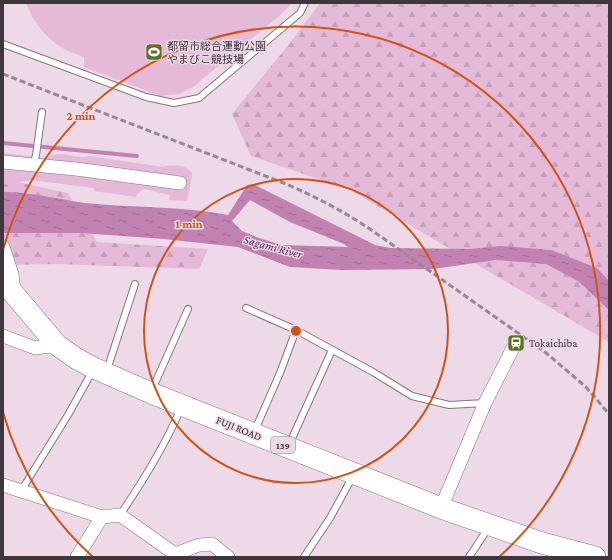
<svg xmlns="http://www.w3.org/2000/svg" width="612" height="560" viewBox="0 0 612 560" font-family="'Crimson Pro','Noto Sans JP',serif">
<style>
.forest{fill:url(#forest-firs)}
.park{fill:#e4bad8}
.water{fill:url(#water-ripples);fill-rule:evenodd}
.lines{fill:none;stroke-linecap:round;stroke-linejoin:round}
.stream{stroke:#c282b1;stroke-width:4}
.service-casing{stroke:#877581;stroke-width:8}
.minor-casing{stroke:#877581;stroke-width:14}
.trunk-casing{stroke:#877581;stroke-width:22}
.service{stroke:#fff;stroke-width:6}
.minor{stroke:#fff;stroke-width:13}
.trunk{stroke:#fff;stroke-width:21}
.rail{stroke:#978993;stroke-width:3;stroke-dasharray:6 3;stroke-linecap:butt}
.ring{fill:none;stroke:#cf5413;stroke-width:2}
.labels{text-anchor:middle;stroke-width:3;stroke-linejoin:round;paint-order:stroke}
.shield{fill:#edd9e7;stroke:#736870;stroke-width:1}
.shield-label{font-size:10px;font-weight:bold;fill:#3f373d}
.poi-label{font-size:11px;fill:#3f373d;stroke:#edd9e7;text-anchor:start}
.street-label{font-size:11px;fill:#3f373d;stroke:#edd9e7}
.water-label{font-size:12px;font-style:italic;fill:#6c205c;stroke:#edd9e7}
.centre{fill:#cf5413;stroke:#edd9e7;stroke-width:2}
.ring-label{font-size:12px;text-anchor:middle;font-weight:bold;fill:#cf5413;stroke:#edd9e7;stroke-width:3;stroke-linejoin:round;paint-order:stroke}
</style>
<defs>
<pattern id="forest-firs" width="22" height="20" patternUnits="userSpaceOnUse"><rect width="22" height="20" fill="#e4bad8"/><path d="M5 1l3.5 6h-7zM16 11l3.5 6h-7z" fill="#c5a0ba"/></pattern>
<pattern id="water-ripples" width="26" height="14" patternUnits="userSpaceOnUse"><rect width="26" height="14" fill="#c282b1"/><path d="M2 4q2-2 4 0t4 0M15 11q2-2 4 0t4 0" fill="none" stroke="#9f6b91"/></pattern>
</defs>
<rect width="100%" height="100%" fill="#edd9e7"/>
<g class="forest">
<path d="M320 3H609V344L607 341 350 190 251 156 232 114 290 43Z"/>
<path d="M3 179 68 193 97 242 208 249 199 269 58 264 3 265Z"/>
</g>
<g class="park">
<path d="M26 3H292L278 17 193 87 179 94 160 96 84 67V57C77 54 68 52 61 47 45 37 32 20 26 3Z"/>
<path d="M3 153 42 158C48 158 54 154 60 154 70 154 78 159 89 156L163 167C174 164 184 164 192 173V177L187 201 169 200 170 195 144 189 137 194 136 197 94 191V188L31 180 3 185Z"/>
</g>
<path class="water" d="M253 184 375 245 390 248 469 249 501 246 551 250 597 268 609 281V310L578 281 546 264 496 260 433 269 342 270 290 267 238 247 164 239 81 233H3V192C31 192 57 199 85 203 133 208 181 206 228 215L247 185ZM250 200 290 222 344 244 348 247 282 245 259 238 242 231 232 221Z"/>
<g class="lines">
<path class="stream" d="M3 143 137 156"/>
<g class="service-casing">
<g id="service">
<path d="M3 44 146 97 174 103 199 98 300 13 305 3"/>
<path d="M33 165 36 155 42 112"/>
<path d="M246 308 296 330"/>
<path d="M107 370 135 284"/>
<path d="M152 390 188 309"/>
<path d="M255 430 280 373 296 330 373 372 412 396 449 405 485 403"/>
<path d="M289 445 332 350"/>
<path d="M21 491 68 415 93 370"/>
<path d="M120 515C143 481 165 446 181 408"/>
<path d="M304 557 330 518 353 476"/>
<path d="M469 557 489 527"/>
</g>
</g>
<g class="minor-casing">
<g id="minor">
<path d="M3 162 76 169 180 183"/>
<path d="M3 247 12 274 14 293"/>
<path d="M3 336 35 348 57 345"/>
<path d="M3 485 102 517 120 515 175 554 199 545 212 544 228 557"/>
<path d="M441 508 485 403 514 346"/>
<path d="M77 557 102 517"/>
</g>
</g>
<g class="trunk-casing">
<path id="trunk" d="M3 281 57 345 77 359 94 368 151 393 441 508 542 543 595 557"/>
</g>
<use href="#service" class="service"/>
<use href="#minor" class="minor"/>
<use href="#trunk" class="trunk"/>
<path class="rail" d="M3 74 286 184C316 197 343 211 370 229L545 352 586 387 609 414"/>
</g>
<g class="ring">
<circle cx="296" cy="331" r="152"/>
<path d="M93 557A304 304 0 0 1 3 412M3 250A304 304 0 1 1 499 557"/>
</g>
<defs>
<g id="stadium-square" transform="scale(0.9)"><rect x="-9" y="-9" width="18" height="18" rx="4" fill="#577226" stroke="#edd9e7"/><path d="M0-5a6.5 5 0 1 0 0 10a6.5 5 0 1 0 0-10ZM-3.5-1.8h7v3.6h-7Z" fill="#fff"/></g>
<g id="station-square" transform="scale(0.9)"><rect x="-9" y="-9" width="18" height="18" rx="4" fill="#577226" stroke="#edd9e7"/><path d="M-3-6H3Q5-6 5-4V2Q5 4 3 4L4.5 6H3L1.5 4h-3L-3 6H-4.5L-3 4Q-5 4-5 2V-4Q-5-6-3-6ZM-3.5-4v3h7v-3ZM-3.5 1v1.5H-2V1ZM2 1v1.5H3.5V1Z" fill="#fff"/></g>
</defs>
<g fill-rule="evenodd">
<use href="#stadium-square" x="154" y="52"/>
<use href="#station-square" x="516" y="343"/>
</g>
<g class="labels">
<rect class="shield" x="271" y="437" width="24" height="16" rx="3"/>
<g class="shield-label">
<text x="283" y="449">139</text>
</g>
<g class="poi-label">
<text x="167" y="50">都留市総合運動公園<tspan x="167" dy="13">やまびこ競技場</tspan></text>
<text x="529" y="347">Tokaichiba</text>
</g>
<g class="street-label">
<text transform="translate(239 428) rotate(22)" y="4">FUJI ROAD</text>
</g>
<g class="water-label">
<text transform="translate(273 247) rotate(15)" y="4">Sagami River</text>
</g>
</g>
<circle cx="296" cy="331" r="6" class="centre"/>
<g class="ring-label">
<text x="81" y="120">2 min</text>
<text x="189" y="228">1 min</text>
</g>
<rect width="612" height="560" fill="none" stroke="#3f373d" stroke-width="8"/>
</svg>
